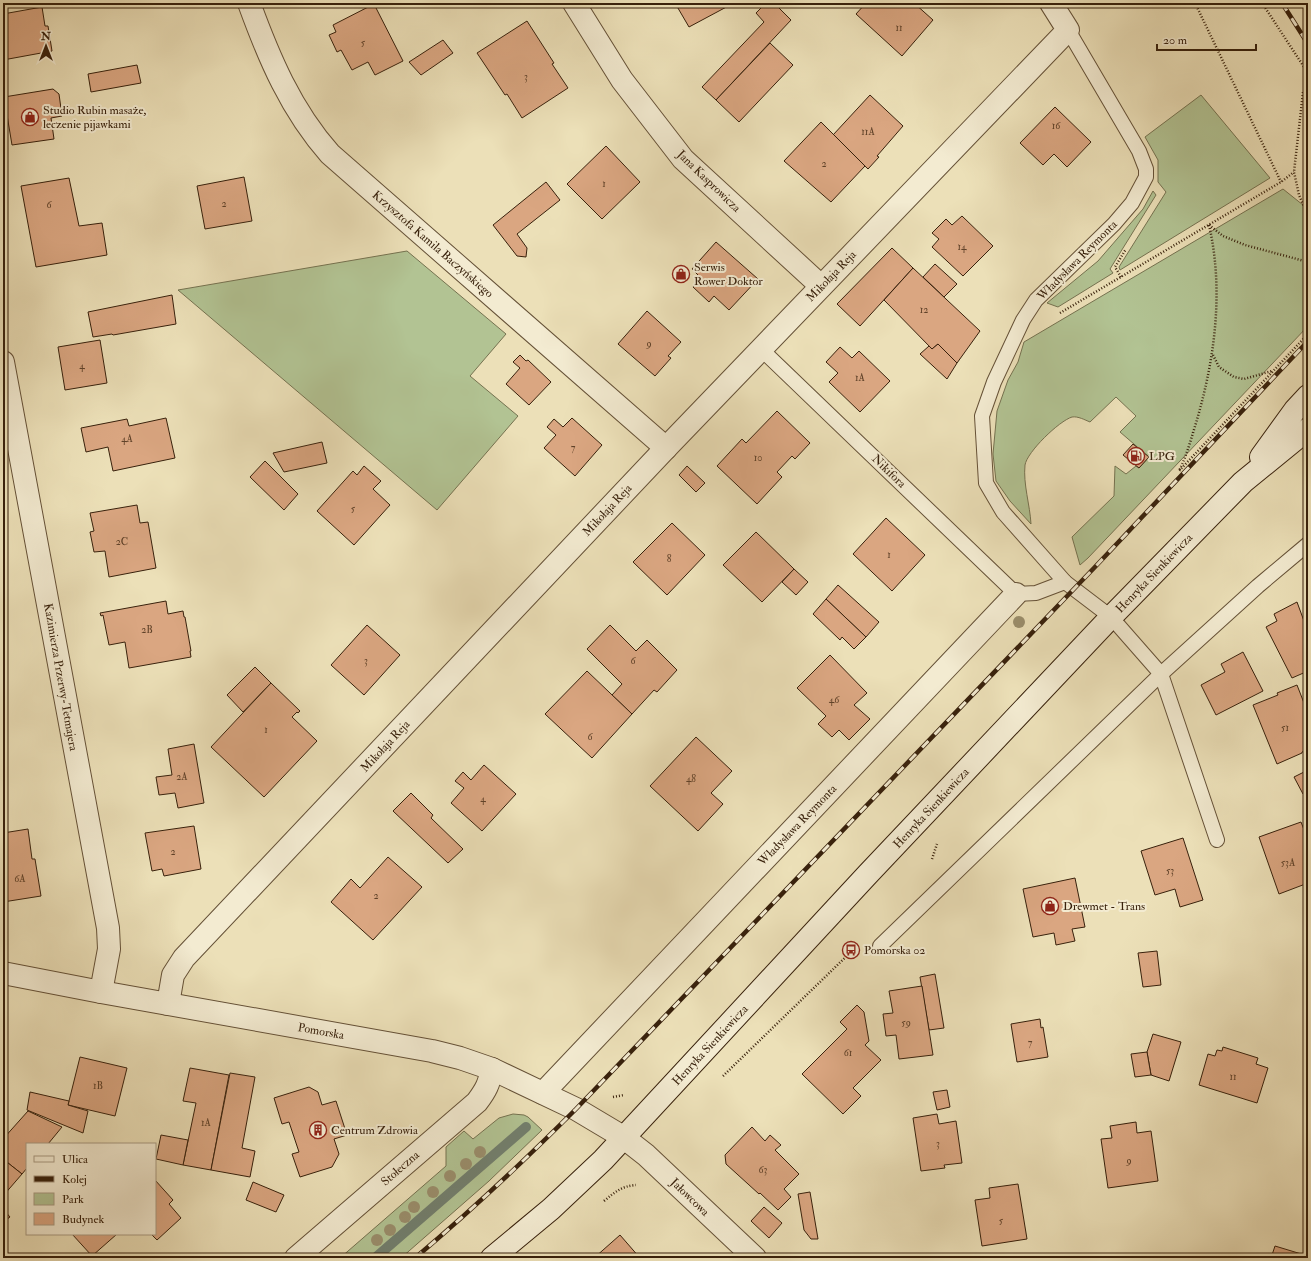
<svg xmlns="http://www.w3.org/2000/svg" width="1311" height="1261" viewBox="0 0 1311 1261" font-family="'IM FELL Double Pica',serif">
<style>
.green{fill:#b2c393;stroke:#757250}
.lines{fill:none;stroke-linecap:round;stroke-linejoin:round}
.stream{stroke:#727f6e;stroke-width:10}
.building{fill:#daa681;stroke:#38210c}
.lane-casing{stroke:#655137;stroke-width:16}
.street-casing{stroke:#655137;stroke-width:24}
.secondary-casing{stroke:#38210c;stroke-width:24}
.path{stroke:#38210c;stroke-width:2.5;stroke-dasharray:1 2;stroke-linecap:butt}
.lane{stroke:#f3ebd1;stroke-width:14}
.street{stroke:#f3ebd1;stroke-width:22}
.secondary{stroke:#f3ebd1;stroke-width:22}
.rail-casing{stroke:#38210c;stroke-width:4.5}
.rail{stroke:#f3ebd1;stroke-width:3;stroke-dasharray:9;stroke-linecap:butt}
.tree{fill:#9a8e6c}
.labels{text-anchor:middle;stroke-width:4;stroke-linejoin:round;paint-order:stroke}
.number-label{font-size:10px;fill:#604229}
.poi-label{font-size:12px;fill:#38210c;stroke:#f3ebd1;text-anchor:start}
.street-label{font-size:12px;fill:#38210c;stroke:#f3ebd1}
</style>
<rect width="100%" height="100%" fill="#ece0b8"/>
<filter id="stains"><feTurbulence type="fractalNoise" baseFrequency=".005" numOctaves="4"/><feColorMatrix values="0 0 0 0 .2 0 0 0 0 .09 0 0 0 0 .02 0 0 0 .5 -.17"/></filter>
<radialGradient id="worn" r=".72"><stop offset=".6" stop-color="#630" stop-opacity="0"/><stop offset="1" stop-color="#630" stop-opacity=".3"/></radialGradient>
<g class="green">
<path d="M1201 95 1270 178 1120 270 1119 267 1166 192 1158 182V160L1145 137Z"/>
<path d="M1283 189 1308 209V326L1088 558 1080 565 1072 537 1114 496 1115 466 1126 474 1136 466 1139 468 1149 457 1120 432 1136 416 1116 397 1090 422C1085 420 1078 416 1072 417 1059 421 1027 452 1025 465 1023 484 1030 505 1031 524L1010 501 996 481 993 454 997 411 1008 380 1018 362 1024 342Z"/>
<path d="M1153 191 1156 195 1110 269 1113 273 1058 307 1047 303 1098 261 1143 209Z"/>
<path d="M407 251 506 334 470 376 518 416 437 510 178 290Z"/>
<path d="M513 1114 524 1115 528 1117 542 1130 489 1181 401 1258H340L446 1166V1147L464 1131 473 1139 499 1118Z"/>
</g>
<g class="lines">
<path class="stream" d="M375 1258 526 1127"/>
</g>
<g class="building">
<path d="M675 3H731L732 4 689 27Z"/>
<path d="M766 3H774L791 20 716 100 702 87 764 22 756 13Z"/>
<path d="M866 3H914L933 20 902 56 856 14Z"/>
<path d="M374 4 403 61 375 75 368 62 352 70 341 50 337 52 329 35 336 32 333 25Z"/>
<path d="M42 7 45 26H48L52 51 3 60V14Z"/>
<path d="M527 21 554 63 552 64 568 88 522 118 507 94 505 95 477 53Z"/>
<path d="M443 40 453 53 421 75 409 62Z"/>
<path d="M770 43 793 65 739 122 716 100Z"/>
<path d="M137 65 141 83 91 92 88 74Z"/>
<path d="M53 89 59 94 62 116 51 118 54 139 12 145 4 97Z"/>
<path d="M870 95 903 126 877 156 879 157 868 169 833 135Z"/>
<path d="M1055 107 1091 142 1067 167 1054 154 1043 165 1020 143Z"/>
<path d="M821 122 865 166 831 202 784 161Z"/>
<path d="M606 146 640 182 602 219 567 184Z"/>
<path d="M244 177 252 221 205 229 197 186Z"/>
<path d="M69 178 79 226 102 223 107 255 36 267 21 186Z"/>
<path d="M546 182 560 200 517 234 527 248 526 257 517 256 493 225Z"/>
<path d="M962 216 993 246 963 276 932 247 939 239 932 233 946 219 952 225Z"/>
<path d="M716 242 758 279 729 310 714 296 709 302 693 287 701 278 692 269Z"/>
<path d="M892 248 913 268 860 326 837 304Z"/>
<path d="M935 264 957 284 944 297 923 277Z"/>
<path d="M913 268 980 331 957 363 938 344 932 349 884 300Z"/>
<path d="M172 295 176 324 113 335 112 334 93 337 88 312Z"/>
<path d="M647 311 681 342 668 356 671 358 655 376 618 344Z"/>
<path d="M100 340 107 383 65 390 58 347Z"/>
<path d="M938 344 957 363 947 379 920 354 929 346 932 349Z"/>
<path d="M840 347 852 358 859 351 890 381 860 412 829 382 838 373 826 362Z"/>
<path d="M520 355 526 361 528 360 551 382 529 405 506 384 520 368 513 362Z"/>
<path d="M777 411 810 443 795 459 792 456 777 472 782 477 757 504 717 466 742 439 746 443Z"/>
<path d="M166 418 175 458 113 471 108 447 86 452 81 428 127 419 129 426Z"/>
<path d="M572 418 602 445 575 476 544 448 556 435 547 427 554 419 563 427Z"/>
<path d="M322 442 327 463 284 472 273 453Z"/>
<path d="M1133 444 1149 457 1139 468 1123 455Z"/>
<path d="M265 461 298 494 284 510 250 477Z"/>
<path d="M364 466 381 481 373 489 390 505 354 545 317 511 353 471 357 475Z"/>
<path d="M687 466 705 483 696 492 679 475Z"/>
<path d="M137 505 140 523 148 522 156 568 109 577 105 551 94 552 90 532 94 531 90 513Z"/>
<path d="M886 518 925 555 892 591 853 554Z"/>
<path d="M672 523 705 555 667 595 633 562Z"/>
<path d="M756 532 794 569 762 602 723 565Z"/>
<path d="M794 569 808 582 796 595 782 582Z"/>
<path d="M838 585 879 622 866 637 826 599Z"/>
<path d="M826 599 866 637 854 649 842 637 840 640 813 614Z"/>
<path d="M166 601 168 614 183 611 184 617H185L191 651H190L191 657 129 668 125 642 109 645 103 615 101 616 100 613Z"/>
<path d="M1297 602 1308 632V671L1292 678 1266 627 1277 621 1274 614Z"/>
<path d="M367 625 400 655 364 695 331 665Z"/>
<path d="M610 625 636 651 647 640 677 670 657 692 654 690 632 714 612 695 622 684 587 649Z"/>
<path d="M1243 652 1263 691 1216 715 1201 685 1225 672 1221 664Z"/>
<path d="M830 655 867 693 854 705 870 719 849 740 839 730 832 737 818 724 826 716 797 688Z"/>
<path d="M255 667 271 683 243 712 227 695Z"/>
<path d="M587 671 632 714 592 758 545 714Z"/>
<path d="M271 683 300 711 298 713 297 712 292 717 317 741 264 797 211 747Z"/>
<path d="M1297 685 1304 703 1308 702V749L1302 752V753L1277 764 1253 705 1278 695 1277 693Z"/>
<path d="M696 737 732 771 711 793 723 804 698 831 650 786Z"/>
<path d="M194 744 204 803 178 808 175 793 159 795 156 777 172 775 168 749Z"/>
<path d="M484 765 516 794 482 831 451 803 464 788 455 781 463 772 471 780Z"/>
<path d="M1308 770V791L1303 794 1294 777Z"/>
<path d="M411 793 433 815 431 818 463 849 448 863 393 811Z"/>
<path d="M1301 822 1308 840V883L1279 894 1259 837Z"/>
<path d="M194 826 201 869 164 876 162 869 152 871 145 833Z"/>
<path d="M28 829 32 859H35L41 896 3 902V833Z"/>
<path d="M1183 838 1203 900 1180 907 1175 889 1155 895 1141 851Z"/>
<path d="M388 857 422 887 373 940 331 902 351 879 360 888Z"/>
<path d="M1075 878 1085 927 1072 929 1075 941 1056 945 1054 933 1033 937 1023 889Z"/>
<path d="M1157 951 1161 985 1143 987 1138 953Z"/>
<path d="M935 974 944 1028 929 1030 920 977Z"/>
<path d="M922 986 933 1055 899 1059 896 1035 886 1036 883 1014 893 1013 889 991Z"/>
<path d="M857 1005 864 1012 869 1041 865 1045 881 1060 853 1088 861 1096 843 1114 802 1074 847 1029 840 1022Z"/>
<path d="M1040 1019 1041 1028 1043 1027 1048 1057 1017 1062 1011 1024Z"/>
<path d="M1153 1034 1181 1042 1169 1081 1151 1075 1147 1052Z"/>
<path d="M1223 1047 1258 1058 1256 1064 1268 1068 1257 1103 1199 1085 1208 1054 1215 1056 1217 1050 1222 1051Z"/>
<path d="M1147 1052 1151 1075 1135 1077 1131 1054Z"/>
<path d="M80 1057 127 1068 115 1116 68 1105Z"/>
<path d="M190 1068 229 1075 211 1170 183 1165 196 1103 183 1101Z"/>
<path d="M230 1073 255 1077 242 1148 255 1151 250 1177 211 1170Z"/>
<path d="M309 1087 318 1092 322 1105 336 1101 347 1135 334 1139 339 1154 332 1167 300 1177 292 1154 299 1152 289 1122 282 1124 274 1098Z"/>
<path d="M947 1090 950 1107 937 1110 933 1092Z"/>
<path d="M30 1092 69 1101 68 1105 88 1111 83 1133 27 1110Z"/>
<path d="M28 1111 62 1127 48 1144H27V1168L22 1174 3 1159V1139Z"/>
<path d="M937 1114 939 1124 956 1121 962 1163 944 1165 945 1168 921 1171 913 1118Z"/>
<path d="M1136 1122 1137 1133 1151 1131 1158 1181 1108 1188 1101 1139 1112 1138 1110 1126Z"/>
<path d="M752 1127 765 1141 770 1135 781 1145 775 1150 799 1174 784 1189 791 1197 778 1210 760 1193 759 1194 726 1164 725 1155Z"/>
<path d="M161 1135 188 1140 183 1165 156 1159Z"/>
<path d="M3 1159 22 1174 3 1196Z"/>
<path d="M155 1180 173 1200 169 1204 181 1218 157 1240 151 1234H155Z"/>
<path d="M253 1182 284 1195 276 1212 246 1200Z"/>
<path d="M1018 1184 1027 1239 982 1246 975 1200 990 1198 989 1188Z"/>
<path d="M810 1192 818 1239H811L804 1230 798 1194Z"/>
<path d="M764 1207 782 1223 769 1238 751 1221Z"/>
<path d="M3 1209 10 1217 3 1222Z"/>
<path d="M72 1234H117L92 1256Z"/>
<path d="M620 1235 640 1258H594Z"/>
<path d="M1275 1246 1308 1256V1258H1271Z"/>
</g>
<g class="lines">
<g class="lane-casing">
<g id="lane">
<path d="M1068 30 1139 151 1146 169V177L1132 203 1114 224 1036 300 1023 320 994 382 982 416 986 483 1003 512 1065 582 1111 617 1161 674 1217 840"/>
<path d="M761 349 1016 594 1036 593 1065 582"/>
<path d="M880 946 1161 674 1258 586 1308 544"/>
</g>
</g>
<g class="street-casing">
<g id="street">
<path d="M249 3C269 58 291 110 330 154L666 448"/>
<path d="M574 3 622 80 683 159 821 286"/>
<path d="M3 362 108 928 109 949 101 992"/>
<path d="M3 973 101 992 432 1051 460 1058 492 1069 576 1109 623 1137 646 1155 755 1258"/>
<path d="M168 1004 173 975 184 958 666 448 1068 30 1051 3"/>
<path d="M543 1093 1016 594"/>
<path d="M296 1258 477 1102C486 1090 489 1084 492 1069"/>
</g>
</g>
<g class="secondary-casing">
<g id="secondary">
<path d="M1261 457 1295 410 1308 396"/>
<path d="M492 1258 551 1209 603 1160 868 874 1111 617 1243 482 1308 429"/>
</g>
</g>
<g class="path">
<path d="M1195 3 1281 182"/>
<path d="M1262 3 1308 73"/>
<path d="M1308 89 1303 92 1294 172 1299 195 1308 216"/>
<path d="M1209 225C1224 290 1215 359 1196 423 1191 439 1187 455 1179 471L1308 334"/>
<path d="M1209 225 1223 236 1245 245 1308 262"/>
<path d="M1121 277 1115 267 1126 249"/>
<path d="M1060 313 1281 182 1294 172"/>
<path d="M1213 355 1219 367 1234 377 1244 379 1272 371"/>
<path d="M932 859 937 844"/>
<path d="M723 1076 856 947"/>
<path d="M613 1097 624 1095"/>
<path d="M604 1201C615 1192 622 1186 636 1185"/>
</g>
<use href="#lane" class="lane"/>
<use href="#street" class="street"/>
<use href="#secondary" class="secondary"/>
<g class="rail-casing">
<g id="rail">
<path d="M1282 3 1308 44"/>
<path d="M415 1258C471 1211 524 1161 576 1109L1094 568 1308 341"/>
</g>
</g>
<use href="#rail" class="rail"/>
</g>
<g class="tree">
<circle cx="1019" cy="622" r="6"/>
<circle cx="480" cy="1152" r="6"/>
<circle cx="466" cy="1164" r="6"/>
<circle cx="450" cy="1176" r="6"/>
<circle cx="433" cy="1192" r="6"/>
<circle cx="414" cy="1207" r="6"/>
<circle cx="405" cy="1217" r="6"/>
<circle cx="390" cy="1230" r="6"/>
<circle cx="377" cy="1240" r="6"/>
</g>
<defs>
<g id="shop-ring" transform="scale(0.9)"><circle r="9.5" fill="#f3ebd1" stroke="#8f2418" stroke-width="1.5"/><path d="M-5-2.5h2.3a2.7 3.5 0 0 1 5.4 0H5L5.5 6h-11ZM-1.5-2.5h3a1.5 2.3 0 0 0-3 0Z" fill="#8f2418"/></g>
<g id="fuel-ring" transform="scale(0.9)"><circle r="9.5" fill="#f3ebd1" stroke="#8f2418" stroke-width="1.5"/><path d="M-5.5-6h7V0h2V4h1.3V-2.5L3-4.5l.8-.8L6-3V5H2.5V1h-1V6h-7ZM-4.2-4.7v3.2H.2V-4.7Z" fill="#8f2418"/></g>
<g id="bus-ring" transform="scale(0.9)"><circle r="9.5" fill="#f3ebd1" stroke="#8f2418" stroke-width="1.5"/><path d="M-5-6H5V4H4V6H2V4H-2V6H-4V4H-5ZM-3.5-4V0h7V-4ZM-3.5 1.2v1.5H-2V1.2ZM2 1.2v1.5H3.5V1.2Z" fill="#8f2418"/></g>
<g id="building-ring" transform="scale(0.9)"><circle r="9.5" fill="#f3ebd1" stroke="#8f2418" stroke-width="1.5"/><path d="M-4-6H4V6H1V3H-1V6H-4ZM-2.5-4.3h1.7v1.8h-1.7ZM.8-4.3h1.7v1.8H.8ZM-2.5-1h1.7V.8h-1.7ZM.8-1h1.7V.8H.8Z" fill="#8f2418"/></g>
</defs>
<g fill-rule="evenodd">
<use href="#shop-ring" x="30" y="117"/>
<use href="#shop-ring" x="681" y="274"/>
<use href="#fuel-ring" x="1136" y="456"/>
<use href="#shop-ring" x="1050" y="906"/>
<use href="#bus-ring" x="851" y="950"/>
<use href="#building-ring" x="318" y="1130"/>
</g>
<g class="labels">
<g class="number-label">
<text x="899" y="31">11</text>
<text x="363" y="46">5</text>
<text x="526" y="80">3</text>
<text x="1056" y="129">16</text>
<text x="868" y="135">11A</text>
<text x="824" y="167">2</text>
<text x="604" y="187">1</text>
<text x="224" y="207">2</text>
<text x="49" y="208">6</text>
<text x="962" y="250">14</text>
<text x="924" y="313">12</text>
<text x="649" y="347">9</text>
<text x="82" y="369">4</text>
<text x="860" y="381">1A</text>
<text x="127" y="442">4A</text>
<text x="573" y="451">7</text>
<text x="758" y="461">10</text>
<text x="353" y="512">5</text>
<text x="122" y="545">2C</text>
<text x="889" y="558">1</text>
<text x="669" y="562">8</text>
<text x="147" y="633">2B</text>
<text x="366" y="664">3</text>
<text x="633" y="664">6</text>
<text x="834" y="703">46</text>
<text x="1285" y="731">51</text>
<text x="266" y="733">1</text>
<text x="590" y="740">6</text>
<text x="182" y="780">2A</text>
<text x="691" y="782">48</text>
<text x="483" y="802">4</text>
<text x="173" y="855">2</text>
<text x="1288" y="866">53A</text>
<text x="1170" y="874">53</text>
<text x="20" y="882">6A</text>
<text x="376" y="899">2</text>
<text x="906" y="1026">59</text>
<text x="1030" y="1046">7</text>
<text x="848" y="1056">61</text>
<text x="1233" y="1080">11</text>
<text x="98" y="1089">1B</text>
<text x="206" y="1126">1A</text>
<text x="938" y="1147">3</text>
<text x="1129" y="1164">9</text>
<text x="763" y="1173">63</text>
<text x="1001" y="1224">5</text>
</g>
<g class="poi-label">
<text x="43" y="114">Studio Rubin masaże,<tspan x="43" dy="14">leczenie pijawkami</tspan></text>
<text x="694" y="271">Serwis<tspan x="694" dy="14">Rower Doktor</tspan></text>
<text x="1149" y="460">LPG</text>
<text x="1063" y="910">Drewmet - Trans</text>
<text x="864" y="954">Pomorska 02</text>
<text x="331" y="1134">Centrum Zdrowia</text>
</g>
<g class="street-label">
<text transform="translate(709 181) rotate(44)" y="4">Jana Kasprowicza</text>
<text transform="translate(433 244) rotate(41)" y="4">Krzysztofa Kamila Baczyńskiego</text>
<text transform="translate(1077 260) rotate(-45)" y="4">Władysława Reymonta</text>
<text transform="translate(831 276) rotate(-46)" y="4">Mikołaja Reja</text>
<text transform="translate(889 471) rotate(44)" y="4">Nikifora</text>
<text transform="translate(607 510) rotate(-47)" y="4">Mikołaja Reja</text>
<text transform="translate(1154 573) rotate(-46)" y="4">Henryka Sienkiewicza</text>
<text transform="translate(61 677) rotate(80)" y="4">Kazimierza Przerwy-Tetmajera</text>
<text transform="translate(385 746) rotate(-47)" y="4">Mikołaja Reja</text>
<text transform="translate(931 808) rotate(-47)" y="4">Henryka Sienkiewicza</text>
<text transform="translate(797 825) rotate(-46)" y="4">Władysława Reymonta</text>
<text transform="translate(321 1031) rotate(10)" y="4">Pomorska</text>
<text transform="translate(710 1045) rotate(-47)" y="4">Henryka Sienkiewicza</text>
<text transform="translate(400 1168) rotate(-41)" y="4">Stołeczna</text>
<text transform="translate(690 1197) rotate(44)" y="4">Jałowcowa</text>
</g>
</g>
<rect width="1311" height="1261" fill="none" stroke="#ece0b8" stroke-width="16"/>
<rect x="4" y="4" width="1303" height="1253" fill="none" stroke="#38210c" stroke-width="2"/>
<rect x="8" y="8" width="1295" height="1245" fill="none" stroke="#38210c"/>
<rect x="26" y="1143" width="130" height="92" fill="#f3ebd1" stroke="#a89a82"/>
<rect x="34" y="1156" width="20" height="6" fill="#f3ebd1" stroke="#a89a82"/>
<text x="62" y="1163" font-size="12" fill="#38210c">Ulica</text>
<rect x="34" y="1176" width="20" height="6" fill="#38210c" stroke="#a89a82"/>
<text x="62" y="1183" font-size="12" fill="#38210c">Kolej</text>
<rect x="34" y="1193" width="20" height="12" fill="#b2c393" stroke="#a89a82"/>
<text x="62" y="1203" font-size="12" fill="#38210c">Park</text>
<rect x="34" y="1213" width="20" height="12" fill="#daa681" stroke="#a89a82"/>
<text x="62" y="1223" font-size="12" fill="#38210c">Budynek</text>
<g transform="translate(46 46)" stroke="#f3ebd1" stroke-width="3" paint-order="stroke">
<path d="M0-3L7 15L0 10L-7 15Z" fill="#38210c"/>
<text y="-6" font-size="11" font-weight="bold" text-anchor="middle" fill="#38210c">N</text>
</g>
<path d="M1157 44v6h99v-6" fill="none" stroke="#38210c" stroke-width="2"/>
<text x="1163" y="44" font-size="12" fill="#38210c" stroke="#f3ebd1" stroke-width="3" paint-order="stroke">20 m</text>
<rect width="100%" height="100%" filter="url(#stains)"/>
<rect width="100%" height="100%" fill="url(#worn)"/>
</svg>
